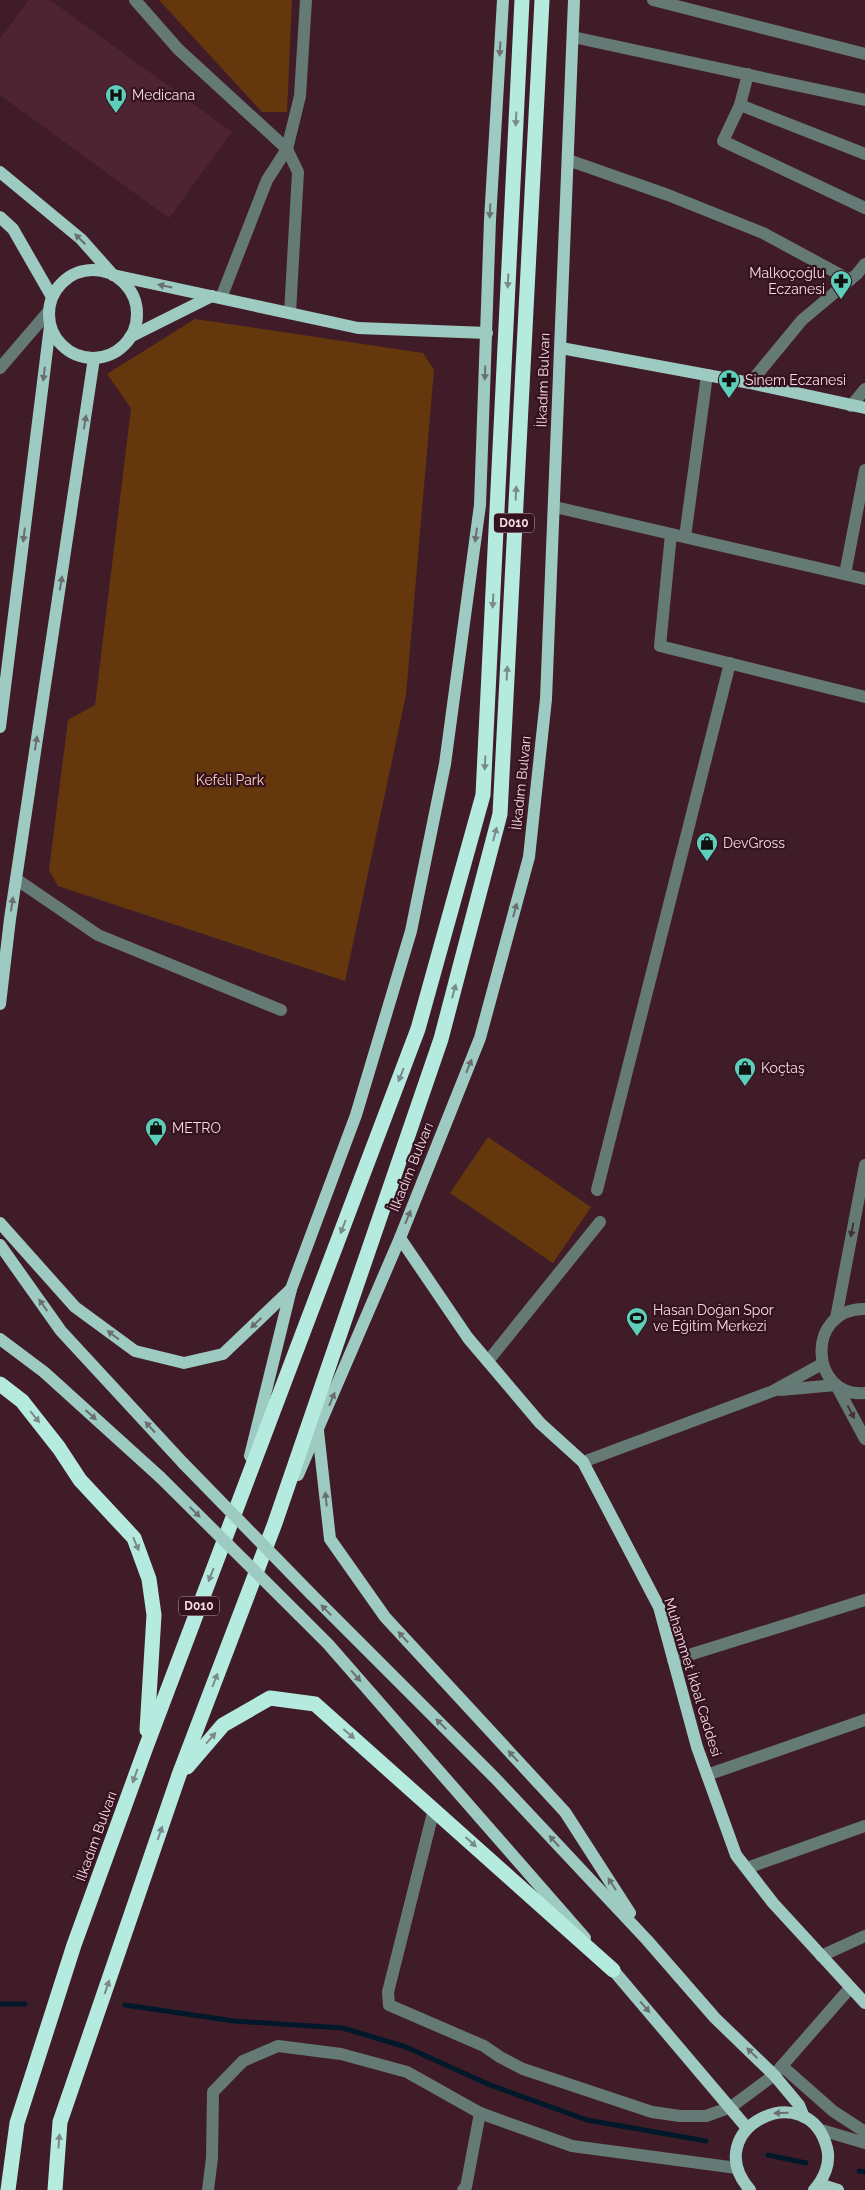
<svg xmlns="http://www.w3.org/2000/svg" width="865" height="2190" viewBox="0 0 865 2190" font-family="Raleway,sans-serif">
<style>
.built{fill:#4e2332}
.green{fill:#64380c}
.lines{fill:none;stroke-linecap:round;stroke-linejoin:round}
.stream{stroke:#00192a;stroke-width:5}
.minor{stroke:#657a75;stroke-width:12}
.major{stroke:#9ecbc1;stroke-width:12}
.highway{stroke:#b5ebdf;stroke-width:15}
.major-bridge{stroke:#9ecbc1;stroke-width:12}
.oneway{fill:#6a6e70}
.oneway2{fill:#7b8989}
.oneway3{fill:#433139}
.labels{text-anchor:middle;stroke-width:4.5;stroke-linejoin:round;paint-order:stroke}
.shield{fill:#35121f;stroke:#bb9fa8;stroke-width:1}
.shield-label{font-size:12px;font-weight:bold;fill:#f5dbe2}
.poi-label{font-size:14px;fill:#f5dbe2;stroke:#35121f;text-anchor:start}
.street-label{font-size:14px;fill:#f5dbe2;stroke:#35121f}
.park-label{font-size:14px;fill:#fed7b8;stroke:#35121f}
</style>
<rect width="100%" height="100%" fill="#401c29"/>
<path class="built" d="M29 0H50L232 132 169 218 0 95V39Z"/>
<g class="green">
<path d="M159 0H292L287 112H262Z"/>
<path d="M195 319 423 353 434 370 406 695 345 981 58 886 49 870 68 720 95 705 131 408 107 374Z"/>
<path d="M488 1137 591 1207 553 1263 450 1193Z"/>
</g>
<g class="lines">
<g class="stream">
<path d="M0 2004H25"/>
<path d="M125 2005 234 2021 343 2028 406 2047 490 2085 587 2120 706 2141"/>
<path d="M768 2155 806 2163"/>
<path d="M859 2171 865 2172"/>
</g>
<g class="minor">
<path d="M135 0 178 49 287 149 298 172 290 313"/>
<path d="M653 0 865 54"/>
<path d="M573 37 865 100"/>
<path d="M748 74 740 105 723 141 865 208"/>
<path d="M740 105 865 154"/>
<path d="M568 160 668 195 763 233 850 280"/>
<path d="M221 298 267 180 287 149 300 96 306 0"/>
<path d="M0 368 49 311"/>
<path d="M750 383 802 320 857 274 865 264"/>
<path d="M851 406 865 389"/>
<path d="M555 507 865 579"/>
<path d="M671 534 660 646 865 697"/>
<path d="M685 537 707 375"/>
<path d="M845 574 865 470"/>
<path d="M16 879 98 935 281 1010"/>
<path d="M597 1190 730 663"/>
<path d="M865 1309C805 1308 809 1398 865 1393"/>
<path d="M836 1318 865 1165"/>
<path d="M488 1361 600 1222"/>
<path d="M780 1390 836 1385 865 1439"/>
<path d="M583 1462 773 1391 822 1364"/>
<path d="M673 1660 865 1600"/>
<path d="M707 1775 865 1720"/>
<path d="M434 1809 388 1992 389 2005 484 2046 500 2057 523 2069 652 2112 680 2116H706L731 2107 774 2075 850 1988"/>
<path d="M747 1868 865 1826"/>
<path d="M821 1956 865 1936"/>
<path d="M782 2066 833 2111 865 2132"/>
<path d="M818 2129 865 2143"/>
<path d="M208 2190 212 2158 213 2092 243 2061 278 2046 341 2054 407 2072 480 2113 572 2146 737 2168"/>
<path d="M463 2190 466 2187 480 2113"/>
</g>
<g class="major">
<path d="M0 172 81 239 113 275 358 328 487 333"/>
<path d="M0 217 13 229 52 297"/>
<circle cx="93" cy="314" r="44"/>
<path d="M130 337 212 296"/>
<path d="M561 348 750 383 865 408"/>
<path d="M0 727 50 326"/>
<path d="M0 1004 10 919 94 358"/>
<path d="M0 1223 75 1307 135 1351 184 1363 223 1354 291 1289"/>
<path d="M400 1238 468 1338 540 1423 583 1462 659 1607 697 1747 736 1855 773 1903 865 2003"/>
<path d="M0 1245 61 1331 183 1463"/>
<path d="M0 1339 44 1372 160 1477"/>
<path d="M318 1431 330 1539 385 1617 565 1812 630 1913"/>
<path d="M250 1456 291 1289 356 1115 411 931 445 764 480 505 490 220 503 0"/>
<path d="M298 1475 400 1238 480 1038 529 857 546 699 574 0"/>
<path d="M311 1594 495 1778 647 1940 715 2018 774 2075 799 2105 804 2117"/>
<path d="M299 1615 328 1644 585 1938"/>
<path d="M608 1964 747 2128"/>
<path d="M819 2184 838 2190"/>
<path d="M750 2190C697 2129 808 2074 827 2148 831 2163 824 2179 814 2190"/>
</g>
<g class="highway">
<path d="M0 1384 22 1401 59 1448 80 1480 134 1538 149 1579 154 1615 147 1730"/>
<path d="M187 1767 223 1725 270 1698 315 1704 613 1970"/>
<path d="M8 2190 17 2123 74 1945 146 1747 418 1029 483 795 522 0"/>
<path d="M55 2190 60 2122 179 1775 275 1523 441 1039 500 814 542 0"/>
</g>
<g class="major-bridge">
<path d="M183 1463 311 1594"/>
<path d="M160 1477 299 1615"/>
</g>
</g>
<defs><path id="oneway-solid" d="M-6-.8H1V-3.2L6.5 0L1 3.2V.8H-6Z" transform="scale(1.25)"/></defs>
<g class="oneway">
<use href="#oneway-solid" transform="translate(500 49) rotate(93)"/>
<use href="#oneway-solid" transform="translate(490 211) rotate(93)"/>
<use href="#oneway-solid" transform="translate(80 239) rotate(-136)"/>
<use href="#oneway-solid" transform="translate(165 286) rotate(-168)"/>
<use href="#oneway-solid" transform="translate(485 373) rotate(92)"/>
<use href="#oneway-solid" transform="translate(44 374) rotate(97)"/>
<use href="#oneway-solid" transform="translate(85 422) rotate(-81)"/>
<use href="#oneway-solid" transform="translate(24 535) rotate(97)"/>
<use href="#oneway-solid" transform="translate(476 535) rotate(98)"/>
<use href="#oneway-solid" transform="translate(61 583) rotate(-81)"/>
<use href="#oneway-solid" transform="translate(36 743) rotate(-81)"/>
<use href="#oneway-solid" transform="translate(12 904) rotate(-82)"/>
<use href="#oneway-solid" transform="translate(515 910) rotate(-75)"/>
<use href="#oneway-solid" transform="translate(469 1066) rotate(-68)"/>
<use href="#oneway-solid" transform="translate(408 1217) rotate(-68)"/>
<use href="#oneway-solid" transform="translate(43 1305) rotate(-125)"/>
<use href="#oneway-solid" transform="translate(256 1323) rotate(137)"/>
<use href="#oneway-solid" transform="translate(113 1335) rotate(-143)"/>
<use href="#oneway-solid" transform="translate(332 1399) rotate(-67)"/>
<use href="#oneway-solid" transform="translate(91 1415) rotate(42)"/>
<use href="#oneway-solid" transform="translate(150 1427) rotate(-133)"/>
<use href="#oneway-solid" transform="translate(326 1499) rotate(-96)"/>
<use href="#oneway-solid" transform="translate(195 1512) rotate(45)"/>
<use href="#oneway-solid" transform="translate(326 1610) rotate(-134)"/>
<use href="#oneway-solid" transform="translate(403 1637) rotate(-133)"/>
<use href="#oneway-solid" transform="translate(356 1676) rotate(49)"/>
<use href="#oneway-solid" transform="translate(441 1724) rotate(-135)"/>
<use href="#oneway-solid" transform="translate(513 1756) rotate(-133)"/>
<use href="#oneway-solid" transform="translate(554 1841) rotate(-133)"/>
<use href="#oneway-solid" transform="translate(612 1884) rotate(-123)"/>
<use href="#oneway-solid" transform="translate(645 2007) rotate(49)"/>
<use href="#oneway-solid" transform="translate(752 2053) rotate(-136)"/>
<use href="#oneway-solid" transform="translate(781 2113) rotate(179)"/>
</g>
<g class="oneway2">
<use href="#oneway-solid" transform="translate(516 119) rotate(93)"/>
<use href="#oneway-solid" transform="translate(508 281) rotate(93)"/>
<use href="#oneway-solid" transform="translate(516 493) rotate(-87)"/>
<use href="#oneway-solid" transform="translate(493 601) rotate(93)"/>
<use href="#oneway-solid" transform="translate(507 673) rotate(-87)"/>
<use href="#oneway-solid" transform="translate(485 763) rotate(93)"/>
<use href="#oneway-solid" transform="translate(495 834) rotate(-75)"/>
<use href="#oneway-solid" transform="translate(454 991) rotate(-75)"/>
<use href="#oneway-solid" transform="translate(401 1075) rotate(111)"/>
<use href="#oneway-solid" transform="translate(343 1227) rotate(111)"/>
<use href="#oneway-solid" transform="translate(35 1417) rotate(51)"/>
<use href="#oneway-solid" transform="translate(136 1544) rotate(67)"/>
<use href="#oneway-solid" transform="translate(211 1575) rotate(111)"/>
<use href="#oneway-solid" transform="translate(215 1680) rotate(-69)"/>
<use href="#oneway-solid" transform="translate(349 1734) rotate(41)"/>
<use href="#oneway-solid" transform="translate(211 1738) rotate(-49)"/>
<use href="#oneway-solid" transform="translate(135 1776) rotate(110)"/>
<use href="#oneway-solid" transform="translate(160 1833) rotate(-71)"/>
<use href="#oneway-solid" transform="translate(471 1842) rotate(42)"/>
<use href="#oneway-solid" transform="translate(107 1987) rotate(-71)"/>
<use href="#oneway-solid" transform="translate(59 2141) rotate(-86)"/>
</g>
<g class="oneway3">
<use href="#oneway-solid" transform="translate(852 1230) rotate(101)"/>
<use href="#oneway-solid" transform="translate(851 1412) rotate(62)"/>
</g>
<defs>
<g id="hospital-pin" transform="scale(1.125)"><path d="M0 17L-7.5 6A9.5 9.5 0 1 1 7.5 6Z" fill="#5dceb9" stroke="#35121f"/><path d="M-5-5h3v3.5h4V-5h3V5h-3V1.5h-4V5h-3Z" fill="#111"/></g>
<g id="pharmacy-pin" transform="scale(1.125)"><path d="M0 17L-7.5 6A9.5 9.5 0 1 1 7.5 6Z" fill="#5dceb9" stroke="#35121f"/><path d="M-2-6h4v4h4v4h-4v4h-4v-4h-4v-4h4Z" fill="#111"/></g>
<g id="shop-pin" transform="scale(1.125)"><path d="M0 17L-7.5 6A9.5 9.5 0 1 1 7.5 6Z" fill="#5dceb9" stroke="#35121f"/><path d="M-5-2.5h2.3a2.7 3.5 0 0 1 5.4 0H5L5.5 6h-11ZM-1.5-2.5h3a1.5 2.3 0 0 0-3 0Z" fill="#111"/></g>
<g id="stadium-pin" transform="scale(1.125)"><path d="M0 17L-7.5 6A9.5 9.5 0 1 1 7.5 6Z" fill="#5dceb9" stroke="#35121f"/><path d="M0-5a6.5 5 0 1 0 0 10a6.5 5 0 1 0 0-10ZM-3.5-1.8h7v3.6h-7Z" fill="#111"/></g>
</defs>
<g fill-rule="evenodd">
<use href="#hospital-pin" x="116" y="95"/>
<use href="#pharmacy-pin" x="841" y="281"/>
<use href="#pharmacy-pin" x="729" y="380"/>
<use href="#shop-pin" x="707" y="843"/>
<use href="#shop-pin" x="745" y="1068"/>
<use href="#shop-pin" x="156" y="1128"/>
<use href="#stadium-pin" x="637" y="1318"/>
</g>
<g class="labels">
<g class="shield">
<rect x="494" y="513.5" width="40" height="19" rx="4"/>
<rect x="179" y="1596.5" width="40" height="19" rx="4"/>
</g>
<g class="shield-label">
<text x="514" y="527">D010</text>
<text x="199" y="1610">D010</text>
</g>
<g class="poi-label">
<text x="132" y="100">Medicana</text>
<text x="825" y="278" text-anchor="end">Malkoçoğlu<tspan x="825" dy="16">Eczanesi</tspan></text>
<text x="745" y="385">Sinem Eczanesi</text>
<text x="723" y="848">DevGross</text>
<text x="761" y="1073">Koçtaş</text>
<text x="172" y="1133">METRO</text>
<text x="653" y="1315">Hasan Doğan Spor<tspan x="653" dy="16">ve Eğitim Merkezi</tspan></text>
</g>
<g class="street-label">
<text transform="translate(543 380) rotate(-88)" y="5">İlkadım Bulvarı</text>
<text transform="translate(521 783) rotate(-84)" y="5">İlkadım Bulvarı</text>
<text transform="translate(411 1167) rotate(-68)" y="5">İlkadım Bulvarı</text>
<text transform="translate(693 1677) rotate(73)" y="5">Muhammet İkbal Caddesi</text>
<text transform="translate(96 1836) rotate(-70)" y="5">İlkadım Bulvarı</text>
</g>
<g class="park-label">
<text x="230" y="785">Kefeli Park</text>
</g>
</g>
</svg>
